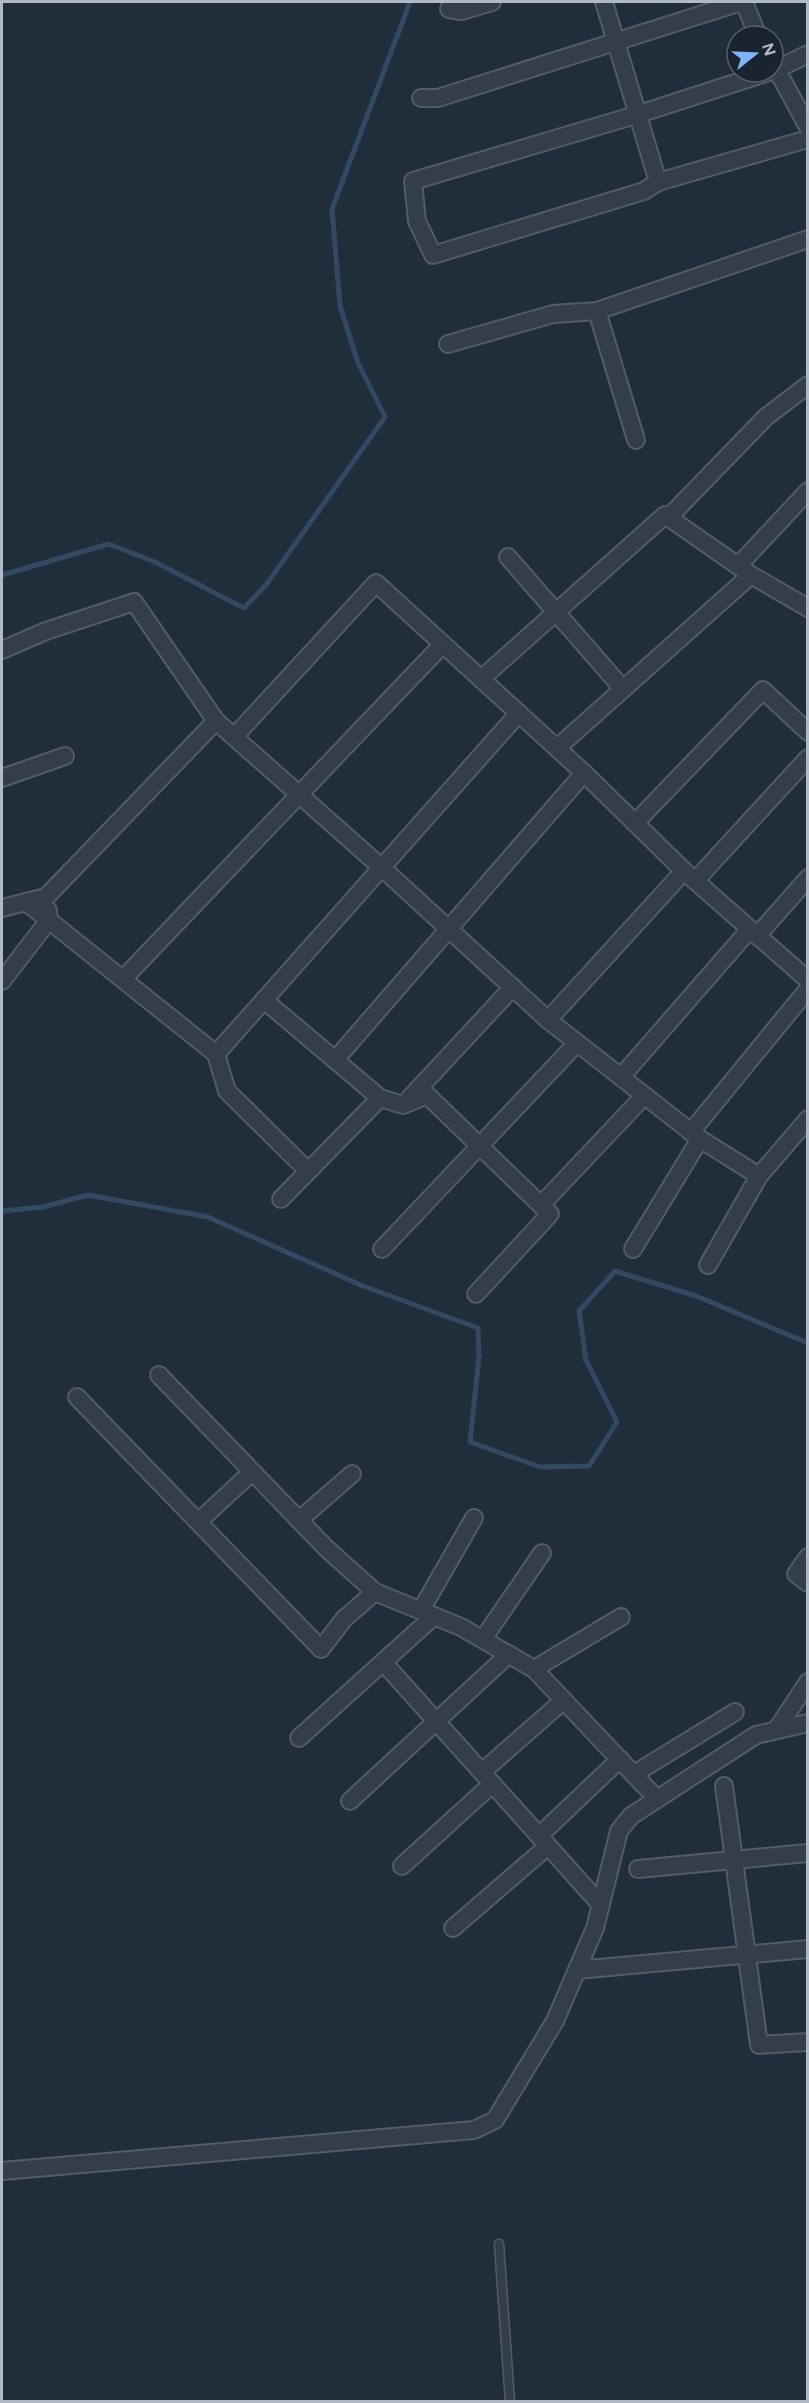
<svg xmlns="http://www.w3.org/2000/svg" width="809" height="2403" viewBox="0 0 809 2403" font-family="Figtree,sans-serif">
<style>
.lines{fill:none;stroke-linecap:round;stroke-linejoin:round}
.stream{stroke:#334963;stroke-width:5}
.lane-casing{stroke:#525c69;stroke-width:11}
.street-casing{stroke:#525c69;stroke-width:20}
.lane{stroke:#343e4b;stroke-width:8}
.street{stroke:#343e4b;stroke-width:16}
</style>
<rect width="100%" height="100%" fill="#202d3b"/>
<g class="lines">
<g class="stream">
<path d="M2 575 109 544 155 562 244 608 266 585 385 417 358 363 340 306 332 209 410 2"/>
<path d="M2 1211 43 1207 88 1195 208 1217 363 1286 478 1328 479 1357 470 1442 540 1467 589 1466 617 1422 586 1360 579 1311 615 1271 696 1296 808 1343"/>
</g>
<g class="lane-casing">
<path id="lane" d="M499 2244 510 2402"/>
</g>
<g class="street-casing">
<g id="street">
<path d="M604 2 658 182"/>
<path d="M744 2 758 36"/>
<path d="M449 9 462 11 492 2"/>
<path d="M773 63 808 127"/>
<path d="M773 71 808 54"/>
<path d="M769 72 639 114 413 181 417 221 433 255 644 191 658 182 808 139"/>
<path d="M421 98H438L741 2"/>
<path d="M597 311 636 440"/>
<path d="M448 344 553 314 597 311 808 239"/>
<path d="M669 517 766 417 808 385"/>
<path d="M508 557 623 689"/>
<path d="M738 566 808 491"/>
<path d="M2 650 46 631 134 602 216 721"/>
<path d="M481 679 665 515 751 575"/>
<path d="M234 737 376 583 584 773 684 871 808 980"/>
<path d="M557 748 751 575 808 608"/>
<path d="M2 778 65 756"/>
<path d="M635 823 763 690 808 732"/>
<path d="M695 881 808 758"/>
<path d="M26 902 216 1054 519 713"/>
<path d="M2 908 46 897 216 721 381 867 548 1020 700 1139 759 1176 808 1119"/>
<path d="M757 936 808 878"/>
<path d="M123 979 443 644"/>
<path d="M2 981 49 920 48 910"/>
<path d="M264 1000 380 1098 403 1105 427 1095 550 1214 476 1294"/>
<path d="M548 1020 684 871"/>
<path d="M216 1054 227 1091 308 1171"/>
<path d="M335 1060 584 773"/>
<path d="M621 1077 750 929"/>
<path d="M408 1100 513 987"/>
<path d="M691 1132 808 989"/>
<path d="M281 1199 380 1098"/>
<path d="M541 1205 644 1096"/>
<path d="M382 1249 577 1043"/>
<path d="M633 1249 700 1139"/>
<path d="M708 1265 759 1176"/>
<path d="M159 1375 327 1549 375 1592 461 1627 534 1669 657 1799"/>
<path d="M77 1397 321 1649 344 1619 375 1592"/>
<path d="M299 1520 352 1474"/>
<path d="M198 1522 252 1472"/>
<path d="M808 1557 796 1574 808 1583"/>
<path d="M421 1610 474 1518"/>
<path d="M483 1639 542 1553"/>
<path d="M383 1662 601 1905"/>
<path d="M534 1669 621 1617"/>
<path d="M777 1729 808 1682"/>
<path d="M299 1738 434 1616"/>
<path d="M482 1772 564 1700"/>
<path d="M634 1774 735 1712"/>
<path d="M724 1786 759 2045 808 2042"/>
<path d="M350 1801 509 1654"/>
<path d="M539 1836 620 1759"/>
<path d="M402 1866 492 1784"/>
<path d="M638 1869 808 1853"/>
<path d="M453 1928 548 1846"/>
<path d="M577 1970 808 1949"/>
<path d="M2 2171 474 2130 495 2120 555 2021 595 1928 619 1831 631 1816 756 1735 808 1723"/>
</g>
</g>
<use href="#lane" class="lane"/>
<use href="#street" class="street"/>
</g>
<rect width="809" height="2403" fill="none" stroke="#afb9c7" stroke-width="6"/>
<g transform="translate(755 54) rotate(72)"><circle r="28" fill="#1a2430" stroke="#56606c" stroke-width="1.5"/>
<path d="M0-4.5L10 22L0 15L-10 22Z" fill="#7fb4fc"/>
<text y="-9" font-size="16" font-weight="bold" text-anchor="middle" fill="#afb9c7">N</text>
</g>
</svg>
